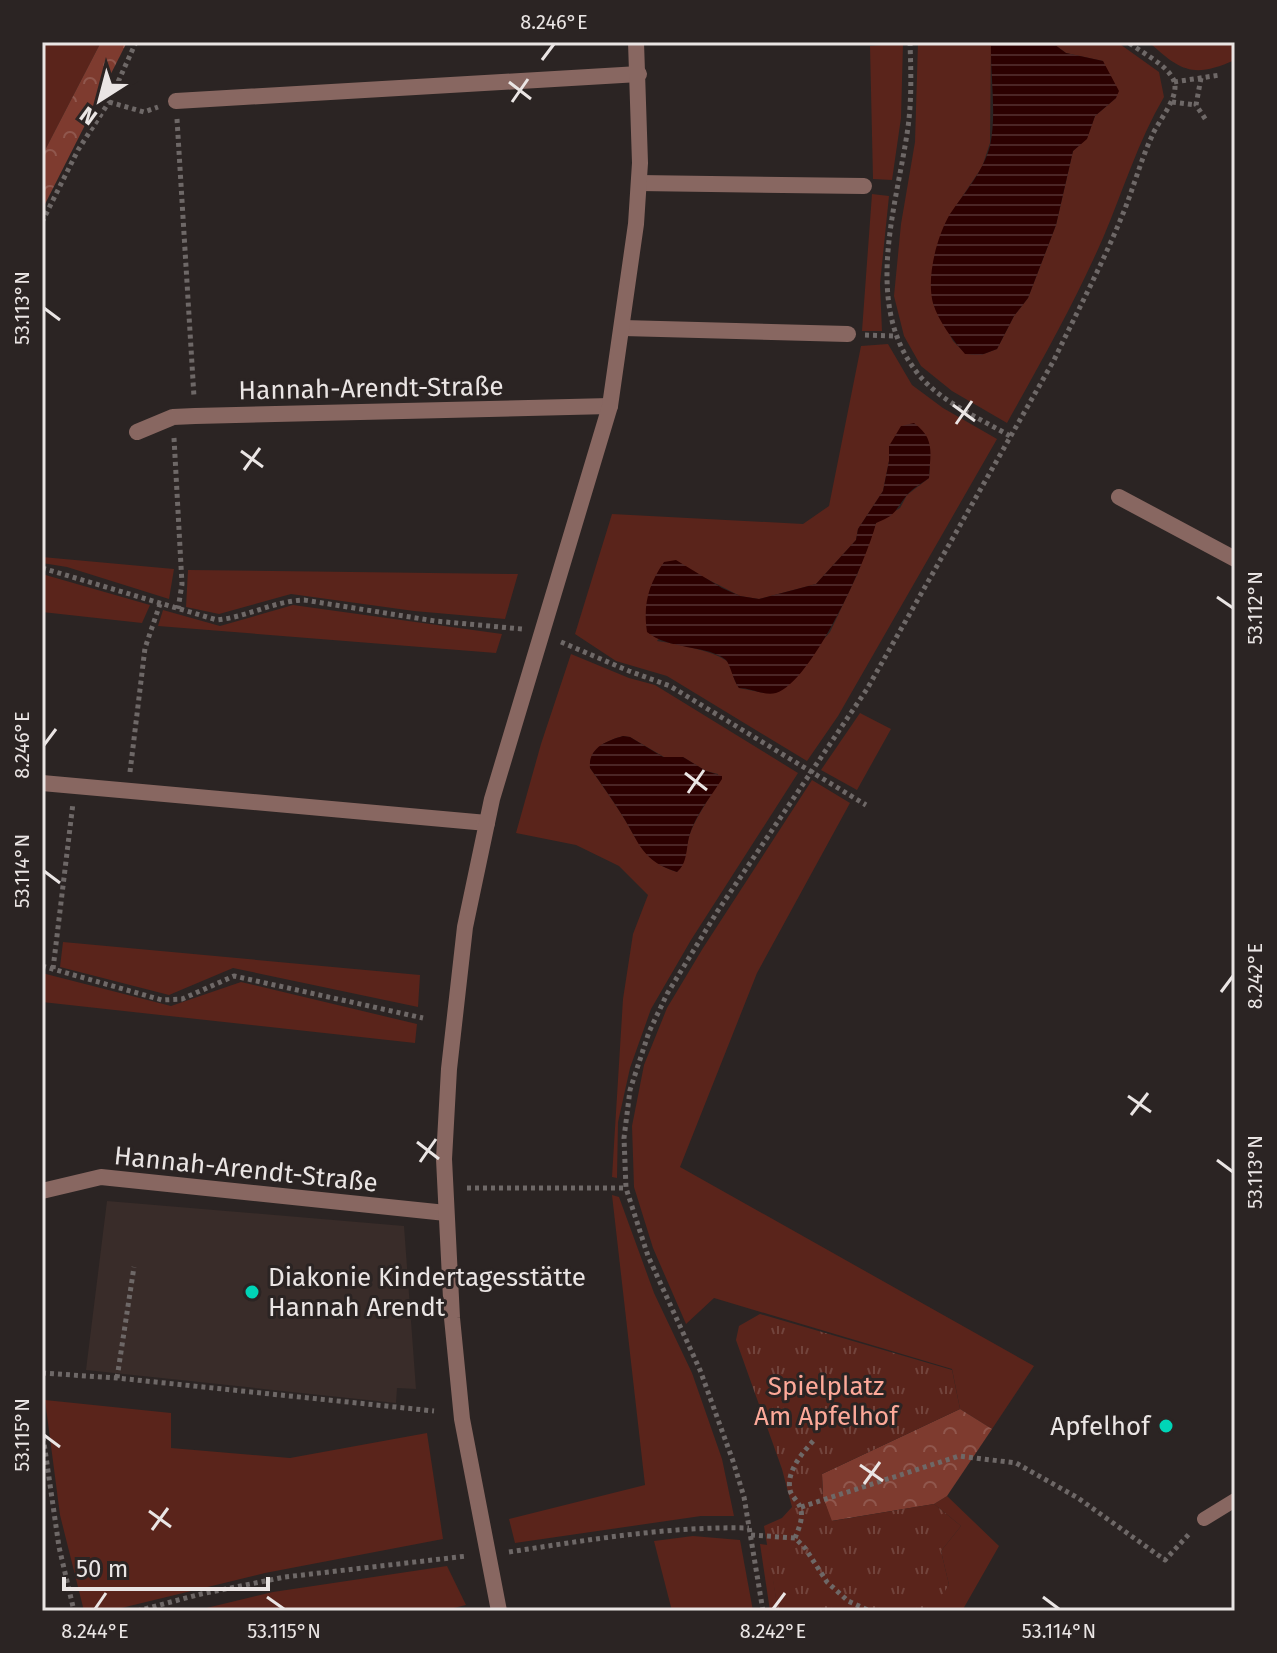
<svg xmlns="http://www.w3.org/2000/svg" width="1277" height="1653" viewBox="0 0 1277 1653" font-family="'Fira Sans',sans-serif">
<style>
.built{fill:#392c29}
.green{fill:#5a241b;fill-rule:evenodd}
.forest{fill:url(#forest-crowns)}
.park{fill:url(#park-tufts)}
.water{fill:url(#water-rules)}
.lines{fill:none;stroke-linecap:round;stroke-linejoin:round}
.path{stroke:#6e6867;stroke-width:5;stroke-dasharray:4 4;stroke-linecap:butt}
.lane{stroke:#886761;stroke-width:14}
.street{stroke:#886761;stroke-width:16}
.ticks{fill:none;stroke:#eae5e4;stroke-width:3}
.poi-dot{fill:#00d5b7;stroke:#2b2423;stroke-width:3}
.labels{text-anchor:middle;stroke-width:6;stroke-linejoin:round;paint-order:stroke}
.street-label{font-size:26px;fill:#eae5e4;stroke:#2b2423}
.poi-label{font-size:26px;fill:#eae5e4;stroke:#2b2423;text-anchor:start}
.park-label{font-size:26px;fill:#fda999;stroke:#2b2423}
.neatline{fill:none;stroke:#eae5e4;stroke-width:3}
.ticks-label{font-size:20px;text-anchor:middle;fill:#eae5e4}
</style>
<defs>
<pattern id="forest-crowns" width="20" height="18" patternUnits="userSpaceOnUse" patternTransform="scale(2)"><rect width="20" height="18" fill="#7e3b2f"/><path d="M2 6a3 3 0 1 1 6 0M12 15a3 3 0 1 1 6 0" fill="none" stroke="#90574d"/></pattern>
<pattern id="park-tufts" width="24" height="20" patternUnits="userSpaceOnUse" patternTransform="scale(2)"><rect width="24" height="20" fill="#5a241b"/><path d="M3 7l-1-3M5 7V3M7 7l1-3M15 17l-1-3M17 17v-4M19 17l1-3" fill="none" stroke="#72443c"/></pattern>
<pattern id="water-rules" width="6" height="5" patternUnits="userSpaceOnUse" patternTransform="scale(2)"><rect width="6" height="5" fill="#2c0000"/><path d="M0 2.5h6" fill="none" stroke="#4b2525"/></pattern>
</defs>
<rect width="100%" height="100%" fill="#2b2423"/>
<path class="built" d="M107 1201 404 1226 416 1389 397 1388 396 1403 86 1370Z"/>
<g class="green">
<path d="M42 42H101L42 156Z"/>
<path d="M918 42H991L990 143 982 167 948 218 931 282 933 303 953 341 966 354 981 355 997 349 1014 316 1028 298 1056 225 1073 151 1087 138 1095 116 1116 98 1103 61 1066 53 1051 42H1117L1159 72 1164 97C1138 141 1123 191 1103 238 1075 302 1041 362 1007 423L952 391 921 366 904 336 894 296 901 224 915 142Z"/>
<path d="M1149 42H1235V60C1194 78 1181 72 1149 42Z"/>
<path d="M903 43 901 118 892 180 873 179 870 46Z"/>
<path d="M872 194 889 196 880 284 882 331H862Z"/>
<path d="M888 344 912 385 943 408 997 439 838 716 807 761 667 676 616 661 575 634 612 514 803 524 829 506 861 346ZM889 446 930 466 929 478 907 495 900 508 876 523 857 575 830 632 818 646 764 693 739 688C732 678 734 673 730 665 724 652 671 643 657 641L705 578 740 596 759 599 816 584 856 540 858 529 883 491 889 461Z"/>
<path d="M42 557 174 569 169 599 67 567 42 563Z"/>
<path d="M188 570 518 574 505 619 414 611 291 594 219 614 186 607Z"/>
<path d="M42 574 150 605 142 623 42 612Z"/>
<path d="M293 605 502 634 496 653 158 626 163 610 220 626Z"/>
<path d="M571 654 629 678 655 685 798 773 691 940 651 1009 630 1068 618 1122 617 1178 612 1177 623 999 633 934 648 895 619 866 576 845 516 833 541 744ZM623 736 630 737 664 757H683L706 771 718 774C713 798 696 814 689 837 685 850 687 862 677 872 644 862 639 842 622 815 612 799 601 784 590 768 589 748 606 741 623 736Z"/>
<path d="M860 713 891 729 857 790 821 770Z"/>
<path d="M812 780 850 803 757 973 680 1167 1034 1366 992 1429 960 1409 952 1369 714 1298 686 1324 653 1248 634 1187 632 1126 644 1065 667 1008 703 948Z"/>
<path d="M63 942 420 975 418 1007 233 968 169 995 60 967Z"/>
<path d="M42 973 171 1006 241 982 417 1024 415 1043 42 1002Z"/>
<path d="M612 1195 619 1197 654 1293 692 1373 722 1459 734 1516H701L515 1543 509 1519 645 1485Z"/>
<path d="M45 1400 171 1413V1448L290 1458 427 1433 443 1539 265 1573 109 1611H84L60 1515Z"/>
<path d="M947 1496 999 1546 962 1611H929L949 1585 941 1551 961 1526 934 1504Z"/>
<path d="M693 1536 740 1540 753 1611H672L654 1541Z"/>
<path d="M760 1544 768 1545 778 1611H770Z"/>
<path d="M447 1566 466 1605 442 1611H194L273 1592Z"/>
</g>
<g class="forest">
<path d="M101 42H127L42 210V156Z"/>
<path d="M960 1409 992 1429 947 1496 934 1504 831 1521 823 1497 822 1474Z"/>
</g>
<path class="park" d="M760 1314 952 1370 960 1409 822 1474 823 1497 832 1521 934 1504 961 1526 941 1551 949 1585 932 1610 778 1611 764 1526 782 1518 792 1507 782 1469 736 1340 739 1326Z"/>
<g class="water">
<path d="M991 42H1051L1066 53 1103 61 1119 91 1116 98 1095 116 1087 139 1073 151 1056 225 1028 298 1014 316 997 349 981 355 965 354C953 340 938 321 933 303 926 277 937 236 950 214 965 192 983 172 990 146 997 114 990 75 991 42Z"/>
<path d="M914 423C936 439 930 454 929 478 922 483 912 489 907 495 894 511 897 515 876 523 867 560 812 682 776 693 764 696 751 688 739 688 733 680 730 664 726 660 709 645 668 650 647 632 643 605 648 585 664 562L676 560 722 588 740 596 759 599 816 584 856 540 858 529 883 491 889 461V446L901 426Z"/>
<path d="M623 736 630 737 663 757H683L706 771 722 776V779C710 798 692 819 688 842 686 854 686 864 677 872 642 861 640 844 622 815 612 799 601 783 590 768 588 748 606 741 623 736Z"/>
</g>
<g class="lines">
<g class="path">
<path d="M910 42C911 73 912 103 907 134 895 212 863 307 919 375 941 402 981 419 1010 436"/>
<path d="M1201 78 1196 105 1206 120"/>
<path d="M1174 82 1220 75"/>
<path d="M109 102 144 112 158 107"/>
<path d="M1172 102 1196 105"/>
<path d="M177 119 194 397"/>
<path d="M42 222 78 150 109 102 136 42"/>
<path d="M865 335 896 336"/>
<path d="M174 438 182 584 178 609"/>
<path d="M42 568 217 620C247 617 274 601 304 600L435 621 522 629"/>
<path d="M561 642 629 671 670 686 866 805"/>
<path d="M130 772 145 648 160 604"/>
<path d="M42 966 162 1000 182 999 234 976 423 1018"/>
<path d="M53 969 73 803"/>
<path d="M467 1188H626"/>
<path d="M42 1373 117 1378 434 1411"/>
<path d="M117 1378 134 1267"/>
<path d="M42 1429 59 1547 74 1611"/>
<path d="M801 1507 959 1456 1016 1463 1078 1498 1165 1560 1190 1533"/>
<path d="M751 1535 795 1538 805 1548 827 1582 848 1601 870 1611"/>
<path d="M795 1538C799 1528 804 1517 800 1507 798 1501 791 1496 790 1490 786 1471 803 1452 815 1439"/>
<path d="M509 1552C588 1540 669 1526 749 1528"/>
<path d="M137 1611 201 1594 285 1577 467 1556"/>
<path d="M763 1611 744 1497 733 1461 700 1370 648 1256 626 1188 624 1138 630 1090 649 1032 667 994 717 912 867 689 1054 360C1077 312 1102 265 1122 216 1133 190 1140 162 1152 136 1158 121 1180 97 1174 81 1168 65 1142 53 1128 42"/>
</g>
<path class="lane" d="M1204 1519 1235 1500"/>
<g class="street">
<path d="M176 101 639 74"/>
<path d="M639 183 864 186"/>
<path d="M623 328 848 334"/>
<path d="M137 432 173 417 195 416 610 406"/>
<path d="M1119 497 1235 559"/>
<path d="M42 783 487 823"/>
<path d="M42 1191 101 1177 446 1213"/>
<path d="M499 1611 462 1419 452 1318 444 1159 449 1069 465 927 492 799 610 406 636 224 640 163 636 42"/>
</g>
</g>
<path class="ticks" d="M542 60 554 44M509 82 531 99M512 102 528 79M44 308 60 320M953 405 975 421M956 424 972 401M241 451 263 467M244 470 260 448M1217 597 1233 608M44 745 56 729M685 773 707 790M688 793 704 770M44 871 60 883M1221 992 1233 976M1128 1096 1151 1112M1131 1115 1148 1093M417 1142 439 1159M1217 1160 1233 1172M420 1162 436 1139M44 1435 60 1447M860 1465 883 1481M864 1484 880 1462M149 1511 171 1527M152 1530 168 1508M267 1597 284 1609M1043 1597 1059 1609M95 1609 106 1593M773 1609 785 1593"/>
<g class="poi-dot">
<circle cx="252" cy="1292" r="8"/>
<circle cx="1166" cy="1426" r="8"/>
</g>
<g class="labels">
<g class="street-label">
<text transform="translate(371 388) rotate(-1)" y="9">Hannah-Arendt-Straße</text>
<text transform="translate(246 1169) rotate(6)" y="9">Hannah-Arendt-Straße</text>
</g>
<g class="poi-label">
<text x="268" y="1286">Diakonie Kindertagesstätte<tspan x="268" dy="30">Hannah Arendt</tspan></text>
<text x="1150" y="1435" text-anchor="end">Apfelhof</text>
</g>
<g class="park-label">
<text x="826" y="1395">Spielplatz<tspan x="826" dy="30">Am Apfelhof</tspan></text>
</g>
</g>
<rect width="1277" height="1653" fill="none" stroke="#2b2423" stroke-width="88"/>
<g transform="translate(100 100) rotate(216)" stroke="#2b2423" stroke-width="6" paint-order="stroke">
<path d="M0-6L14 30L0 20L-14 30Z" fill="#eae5e4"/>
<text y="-12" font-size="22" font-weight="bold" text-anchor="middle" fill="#eae5e4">N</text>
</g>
<path d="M64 1577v12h204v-12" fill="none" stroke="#eae5e4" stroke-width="4"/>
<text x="76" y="1577" font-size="24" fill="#eae5e4" stroke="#2b2423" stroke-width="6" paint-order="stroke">50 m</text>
<rect x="44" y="44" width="1189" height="1565" class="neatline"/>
<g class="ticks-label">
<text x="554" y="29">8.246°E</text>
<text transform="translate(22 308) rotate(-90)" y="7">53.113°N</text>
<text transform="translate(1255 608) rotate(-90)" y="7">53.112°N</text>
<text transform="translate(22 745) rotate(-90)" y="7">8.246°E</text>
<text transform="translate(22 871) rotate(-90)" y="7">53.114°N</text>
<text transform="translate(1255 976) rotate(-90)" y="7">8.242°E</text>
<text transform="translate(1255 1172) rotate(-90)" y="7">53.113°N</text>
<text transform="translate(22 1435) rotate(-90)" y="7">53.115°N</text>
<text x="95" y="1638">8.244°E</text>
<text x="284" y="1638">53.115°N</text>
<text x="773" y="1638">8.242°E</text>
<text x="1059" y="1638">53.114°N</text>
</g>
</svg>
